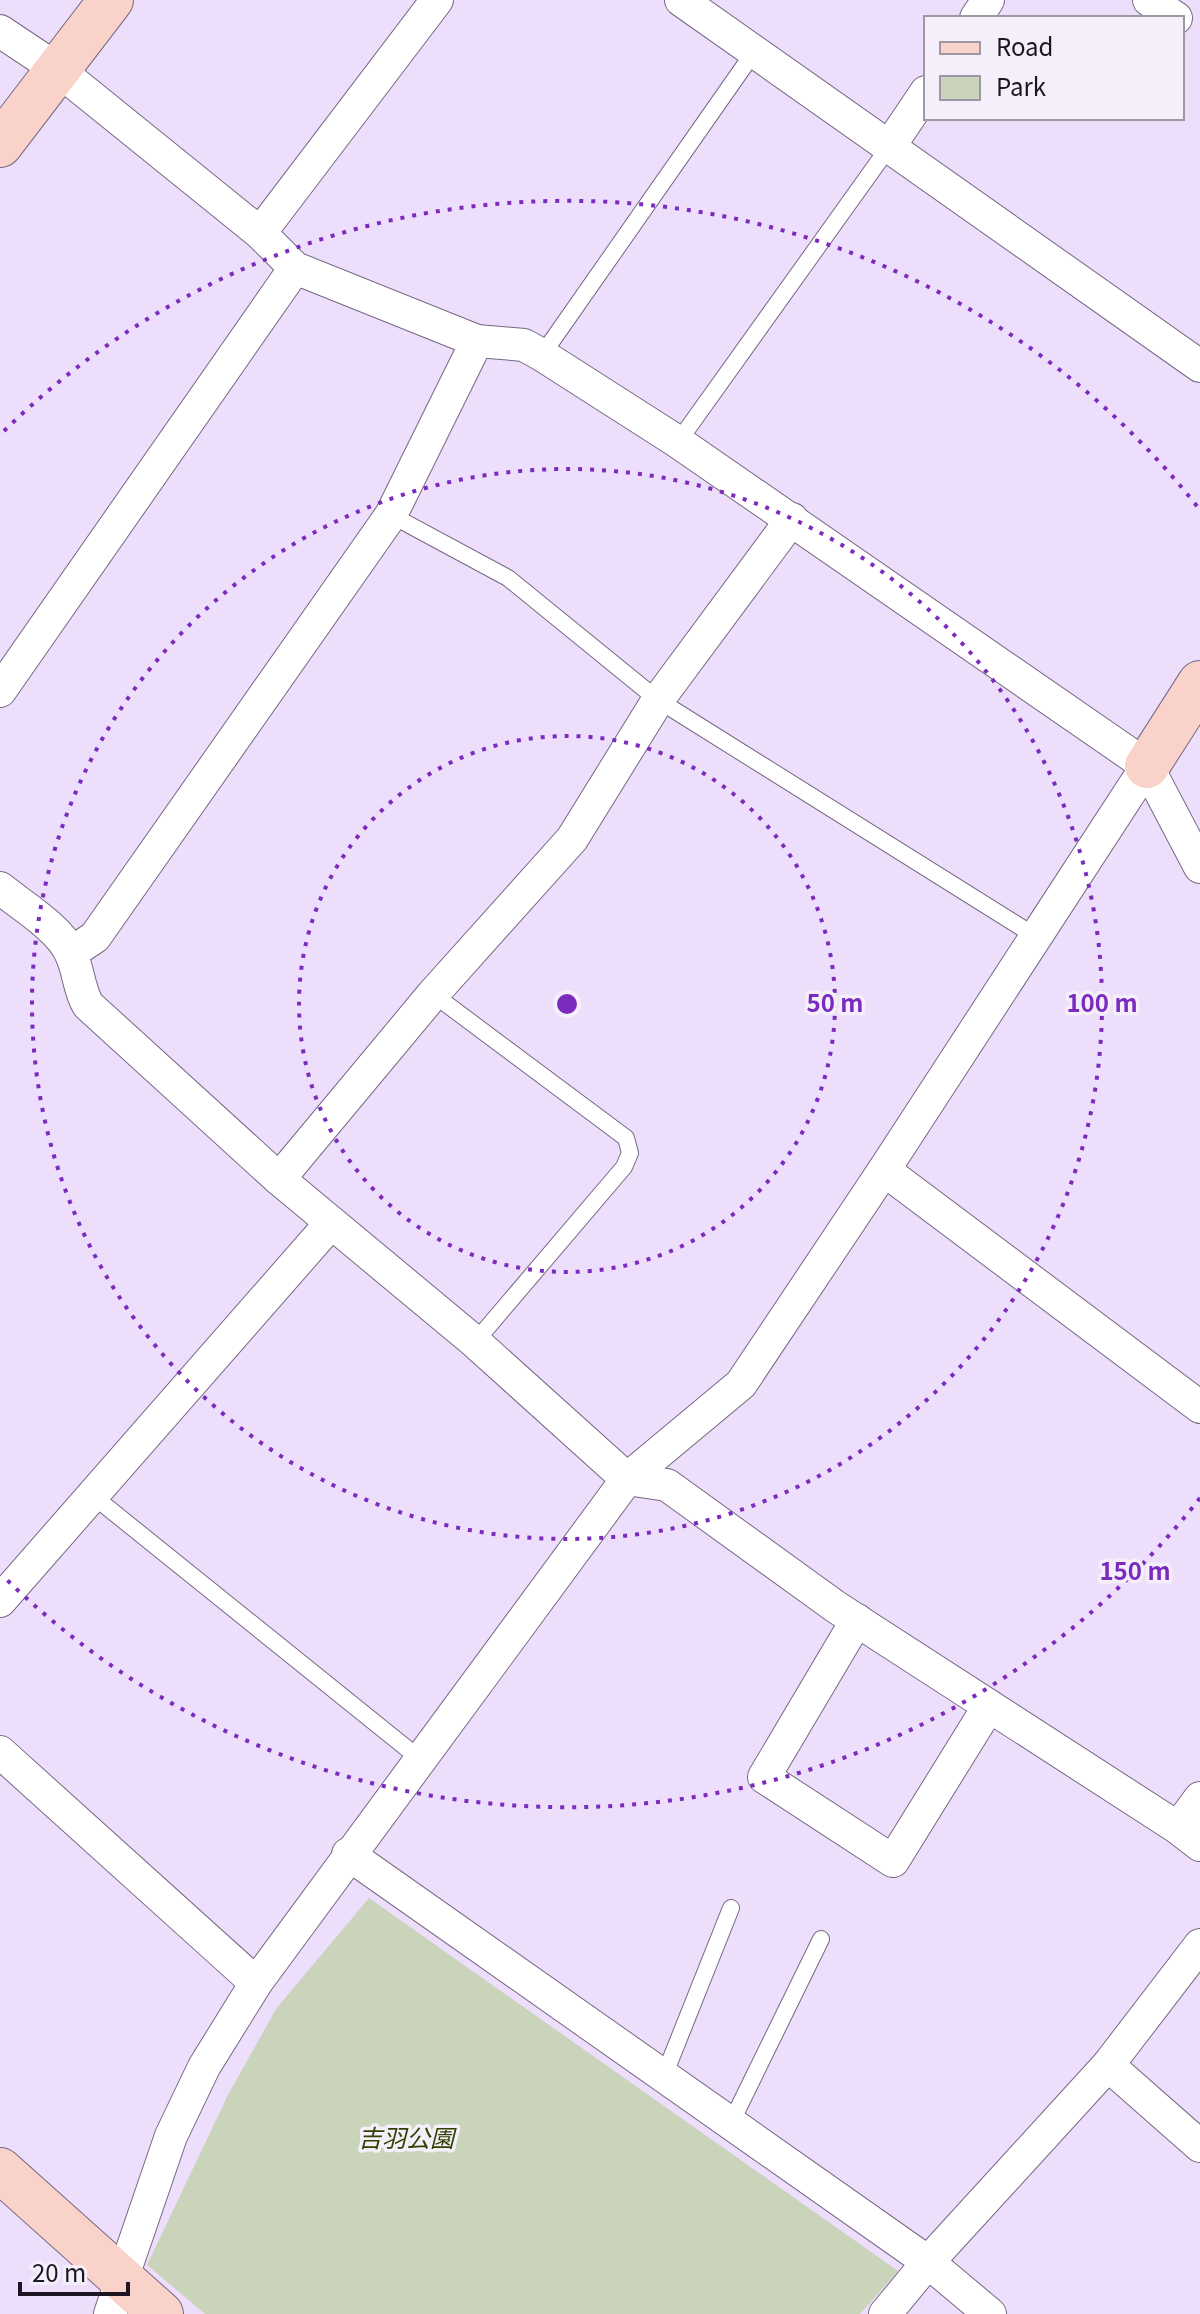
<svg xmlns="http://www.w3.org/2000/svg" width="1200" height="2314" viewBox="0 0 1200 2314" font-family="Georgia,'Noto Sans JP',serif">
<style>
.green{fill:#c9d4ba}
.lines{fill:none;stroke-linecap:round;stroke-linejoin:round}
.lane-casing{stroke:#766883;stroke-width:18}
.street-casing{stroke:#766883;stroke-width:34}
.secondary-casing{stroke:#766883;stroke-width:46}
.lane{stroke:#fff;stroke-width:16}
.street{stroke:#fff;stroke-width:32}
.secondary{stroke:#f9d3ca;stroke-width:44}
.ring{fill:none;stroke:#7b2cbf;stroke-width:4;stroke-dasharray:4 8}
.labels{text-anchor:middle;stroke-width:7;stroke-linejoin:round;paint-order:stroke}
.park-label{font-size:24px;font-style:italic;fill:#2f4200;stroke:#f5effb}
.centre{fill:#7b2cbf;stroke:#f5effb;stroke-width:4}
.ring-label{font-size:24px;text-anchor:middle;font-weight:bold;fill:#7b2cbf;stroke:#f5effb;stroke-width:7;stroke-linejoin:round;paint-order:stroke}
</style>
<rect width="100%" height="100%" fill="#eddefc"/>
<path class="green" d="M369 1898 898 2271 860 2314H205L147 2265 228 2095 276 2009Z"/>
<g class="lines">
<g class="lane-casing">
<g id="lane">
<path d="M542 355 754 52"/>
<path d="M678 442 889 147"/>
<path d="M391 515 508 578 658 700 1035 936"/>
<path d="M433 994 626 1138 630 1153 624 1167 475 1342"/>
<path d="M92 1495 420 1759"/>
<path d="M664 2076 731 1908"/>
<path d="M731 2123 821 1939"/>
</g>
</g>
<g class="street-casing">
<g id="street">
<path d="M681 0 1200 366"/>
<path d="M1149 0 1176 18"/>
<path d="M976 18 988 0"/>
<path d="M0 31 57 69 260 233 295 268 477 341 524 345 542 355 678 442 1147 766 1200 867"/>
<path d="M889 147 926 92"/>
<path d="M260 233 437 0"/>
<path d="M0 691 295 268"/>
<path d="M0 888C21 905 59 928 70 952 79 969 78 988 88 1005L279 1179 475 1342 627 1479 667 1485 836 1607 1178 1828 1200 1845"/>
<path d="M71 953 95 937 391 515 477 341"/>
<path d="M884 1170 1200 1407"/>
<path d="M279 1179 433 994 572 839 658 700 792 519"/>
<path d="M0 1601 331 1223"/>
<path d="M857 1620 764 1777 893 1861 989 1706"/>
<path d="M0 1752 256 1983"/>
<path d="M1178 1828 1200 1798"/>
<path d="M348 1854 928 2262 990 2314"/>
<path d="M1108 2065 1200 2146"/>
<path d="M110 2314 171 2136 204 2067 256 1983 627 1479 741 1384 884 1170 1147 766"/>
<path d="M885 2314 928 2262 1108 2065 1200 1945"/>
</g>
</g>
<g class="secondary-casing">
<g id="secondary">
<path d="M0 145 111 0"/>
<path d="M1147 766 1200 683"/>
<path d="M0 2170 161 2314"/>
</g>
</g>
<use href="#lane" class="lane"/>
<use href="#street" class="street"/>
<use href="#secondary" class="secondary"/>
</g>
<g class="ring">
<circle cx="567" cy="1004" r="268"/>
<circle cx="567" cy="1004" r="535"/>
<path d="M1200 1498A803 803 0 0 1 4 1577M4 431A803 803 0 0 1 1200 510"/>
</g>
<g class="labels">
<g class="park-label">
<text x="406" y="2147">吉羽公園</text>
</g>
</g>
<circle cx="567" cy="1004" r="12" class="centre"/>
<g class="ring-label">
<text x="835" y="1012">50 m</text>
<text x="1102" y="1012">100 m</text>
<text x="1135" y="1580">150 m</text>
</g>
<rect x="924" y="16" width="260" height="104" fill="#f5effb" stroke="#9e98a4" stroke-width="2"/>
<rect x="940" y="42" width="40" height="12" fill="#f9d3ca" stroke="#9e98a4" stroke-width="2"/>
<text x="996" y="56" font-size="24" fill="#1b1621">Road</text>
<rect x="940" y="76" width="40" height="24" fill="#c9d4ba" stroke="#9e98a4" stroke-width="2"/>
<text x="996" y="96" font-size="24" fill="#1b1621">Park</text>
<path d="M20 2282v12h108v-12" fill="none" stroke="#1b1621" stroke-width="4"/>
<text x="32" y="2282" font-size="24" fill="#1b1621" stroke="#f5effb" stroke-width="6" paint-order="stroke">20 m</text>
</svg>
